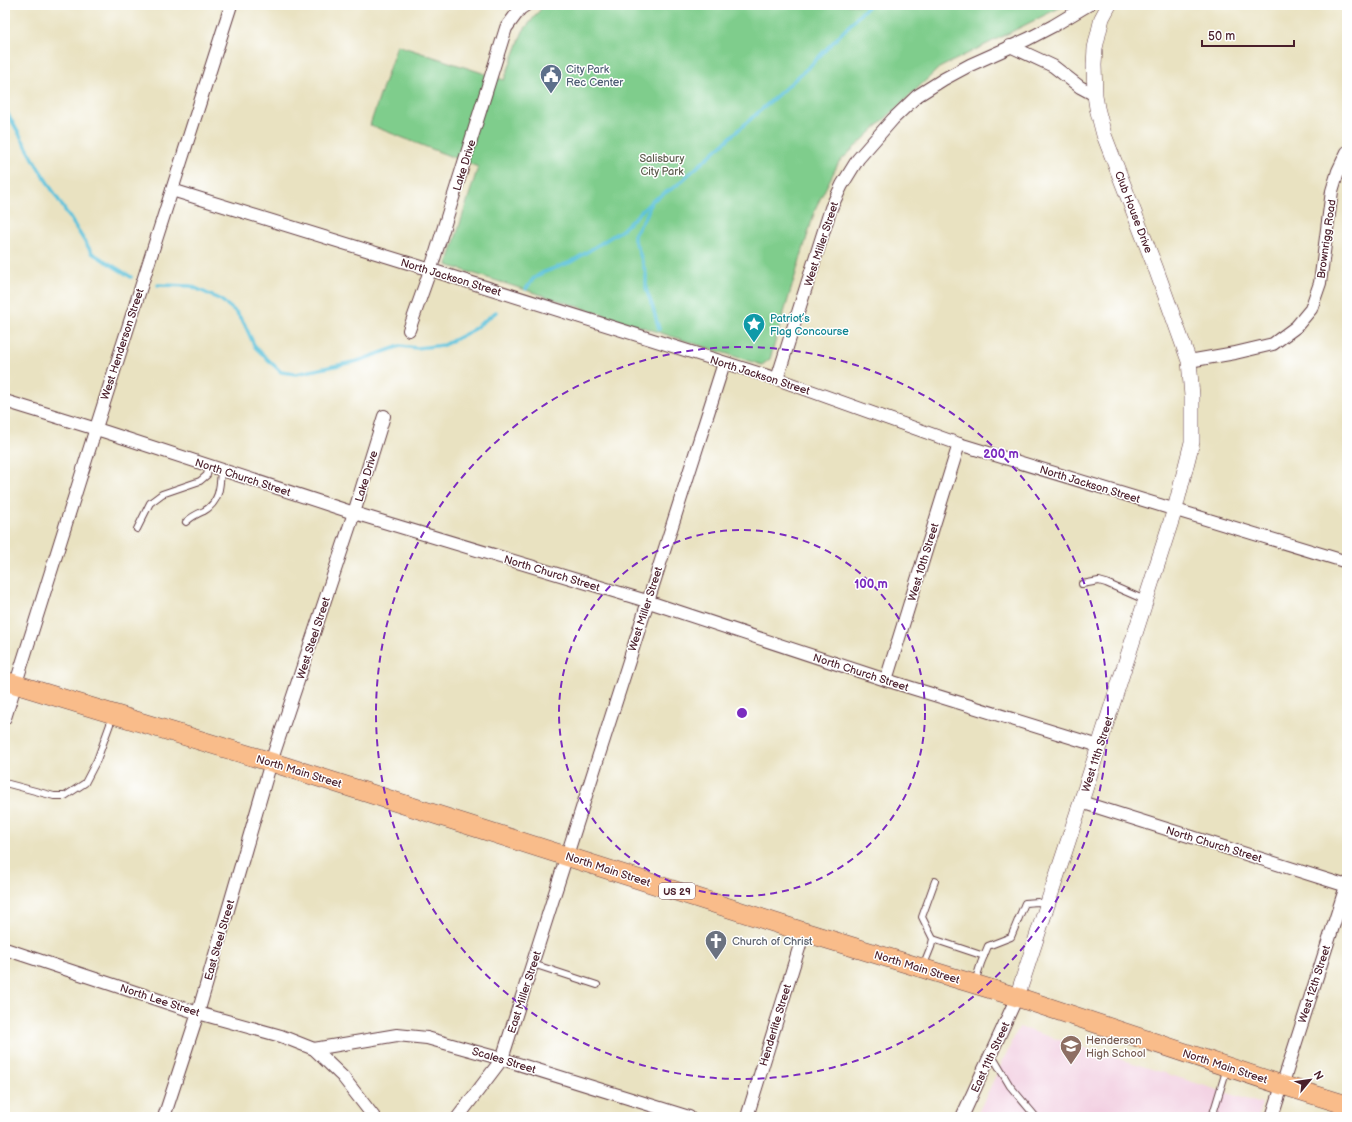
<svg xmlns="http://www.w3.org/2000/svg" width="1352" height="1122" viewBox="0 0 1352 1122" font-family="'Balsamiq Sans',sans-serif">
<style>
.built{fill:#f2cfe1}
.green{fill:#7fcd8c;stroke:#64765c}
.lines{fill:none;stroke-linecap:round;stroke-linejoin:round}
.stream{stroke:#5ec3dc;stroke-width:3.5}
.service-casing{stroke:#623c42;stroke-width:8}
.minor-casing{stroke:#623c42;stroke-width:14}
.tertiary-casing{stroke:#623c42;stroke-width:16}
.primary-casing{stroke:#623c42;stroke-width:20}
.service{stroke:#fff;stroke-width:6}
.minor{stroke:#fff;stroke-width:12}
.tertiary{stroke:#fff;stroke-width:15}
.primary{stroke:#f9bc8a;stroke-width:19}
.ring{fill:none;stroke:#7b2cbf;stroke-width:2;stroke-dasharray:7 5}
.labels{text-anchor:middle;stroke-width:3;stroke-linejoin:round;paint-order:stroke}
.shield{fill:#fff;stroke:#80626b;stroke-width:1}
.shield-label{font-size:10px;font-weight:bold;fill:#4a1f2b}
.service-label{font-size:11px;fill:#4e5e75;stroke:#fff;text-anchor:start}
.park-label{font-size:11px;fill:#5d5c4d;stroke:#fff}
.street-label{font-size:11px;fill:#4a1f2b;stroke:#fff}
.culture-label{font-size:11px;fill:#0d838f;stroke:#fff;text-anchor:start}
.worship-label{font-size:11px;fill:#5b616d;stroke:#fff;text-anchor:start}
.education-label{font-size:11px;fill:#785e54;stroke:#fff;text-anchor:start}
.centre{fill:#7b2cbf;stroke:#fff;stroke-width:2}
.ring-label{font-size:12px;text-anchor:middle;font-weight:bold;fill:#7b2cbf;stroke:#fff;stroke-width:3;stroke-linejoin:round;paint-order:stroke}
</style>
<rect width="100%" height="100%" fill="#fff"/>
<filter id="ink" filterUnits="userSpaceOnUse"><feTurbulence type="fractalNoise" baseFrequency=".025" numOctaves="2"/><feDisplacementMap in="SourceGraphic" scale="8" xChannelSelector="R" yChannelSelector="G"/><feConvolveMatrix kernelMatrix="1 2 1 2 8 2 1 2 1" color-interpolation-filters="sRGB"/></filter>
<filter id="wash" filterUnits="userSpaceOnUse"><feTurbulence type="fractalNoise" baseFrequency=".012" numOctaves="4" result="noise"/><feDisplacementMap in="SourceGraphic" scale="16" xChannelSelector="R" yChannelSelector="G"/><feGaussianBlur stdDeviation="0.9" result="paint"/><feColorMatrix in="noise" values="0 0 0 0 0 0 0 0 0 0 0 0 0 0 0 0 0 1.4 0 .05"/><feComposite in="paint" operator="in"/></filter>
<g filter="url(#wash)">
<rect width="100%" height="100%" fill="#e9e2c1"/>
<path class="built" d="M1019 1027 1262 1104 1258 1117H976Z"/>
<path class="green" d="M544 5H1065L939 68 839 162 816 207 770 359 762 365 447 265 478 167 370 125 397 45 504 80 523 31Z"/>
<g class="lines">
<g class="stream">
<path d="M5 109 39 169 92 253 131 277"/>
<path d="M651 203 647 214 634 235V240L638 248 646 274V289L652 305 659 329"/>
<path d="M158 285 191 286 221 300 236 312 244 323 255 347 281 372 296 374 358 361 400 346 417 348 444 345 471 331 496 312"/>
<path d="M526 289 533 279 542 273 571 262 622 230 652 201 676 186 811 65 869 5"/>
</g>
</g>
</g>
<g filter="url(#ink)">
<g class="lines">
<g class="service-casing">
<g id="service">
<path d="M186 522C192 516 197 514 204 511 220 502 220 486 221 470"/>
<path d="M137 529 150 503 162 494 200 481 207 475 209 466"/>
<path d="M1082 584 1099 581 1106 583 1145 600"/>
<path d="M5 783 54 796H65L85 783 97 760 113 716"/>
<path d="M933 939 984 956"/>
<path d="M533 964 597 985"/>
<path d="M923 967 931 947 933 939 922 917 935 881"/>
<path d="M975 982 981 963 988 946 1011 937 1025 903 1038 902 1047 905"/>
<path d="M991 1054 1010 1086 1036 1117"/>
<path d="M1212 1117 1227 1068"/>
</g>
</g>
<g class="minor-casing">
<g id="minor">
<path d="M1010 46 1053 66 1080 87 1095 95"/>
<path d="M172 190 431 270 777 379 959 444 1347 562"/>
<path d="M409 330 433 262 506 28 520 9 526 5"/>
<path d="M1189 361 1235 353 1273 344 1296 327 1311 309 1320 283 1332 191 1338 171 1347 152"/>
<path d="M777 379 831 208 842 185 858 159 893 119 917 96 944 79 970 65 1028 39 1053 26 1088 5"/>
<path d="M5 401 106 432 354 513 640 599 886 680 1099 746"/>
<path d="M886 680 959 444"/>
<path d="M5 718 96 428 231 5"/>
<path d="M1081 802 1347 886"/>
<path d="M5 949 198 1013 281 1036 314 1049 343 1077 374 1117"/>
<path d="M314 1049 397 1035 427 1038 502 1059 689 1117"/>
<path d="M164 1117 198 1013 271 762 354 513 384 416"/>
<path d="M458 1117 502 1059 724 363"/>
<path d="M747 1117 804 932"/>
<path d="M962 1117 1017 997"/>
<path d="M1272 1117 1347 883"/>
</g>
</g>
<g class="tertiary-casing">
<path id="tertiary" d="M1017 997 1081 802 1175 509 1192 442V396L1189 361 1156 269 1104 135 1097 108 1095 95 1094 65 1095 48 1102 18 1109 5"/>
</g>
<g class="primary-casing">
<path id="primary" d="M5 681 271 762 804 932 1017 997 1282 1085 1347 1105"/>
</g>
<use href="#service" class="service"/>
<use href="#minor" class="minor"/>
<use href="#tertiary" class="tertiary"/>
<use href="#primary" class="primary"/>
</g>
</g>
<g class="ring">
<circle cx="742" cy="713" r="183"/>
<circle cx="742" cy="713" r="366"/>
</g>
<defs>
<g id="civic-pin" transform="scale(1.15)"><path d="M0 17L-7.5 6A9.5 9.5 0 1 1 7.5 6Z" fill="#5c6f8a" stroke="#fff"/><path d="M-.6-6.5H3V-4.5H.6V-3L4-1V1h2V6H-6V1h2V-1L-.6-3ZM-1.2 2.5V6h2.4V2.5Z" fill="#fff"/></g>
<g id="sight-pin" transform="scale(1.15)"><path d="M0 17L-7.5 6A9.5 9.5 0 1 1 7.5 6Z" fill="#0f9aa8" stroke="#fff"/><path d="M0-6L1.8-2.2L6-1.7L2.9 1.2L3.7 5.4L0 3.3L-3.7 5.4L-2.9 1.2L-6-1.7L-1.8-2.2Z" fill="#fff"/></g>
<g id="church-pin" transform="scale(1.15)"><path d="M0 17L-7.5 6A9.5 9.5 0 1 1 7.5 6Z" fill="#6b7280" stroke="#fff"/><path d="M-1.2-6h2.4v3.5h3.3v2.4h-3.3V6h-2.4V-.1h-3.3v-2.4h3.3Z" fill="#fff"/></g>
<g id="school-pin" transform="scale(1.15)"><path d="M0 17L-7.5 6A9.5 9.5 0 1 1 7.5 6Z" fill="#8d6e63" stroke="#fff"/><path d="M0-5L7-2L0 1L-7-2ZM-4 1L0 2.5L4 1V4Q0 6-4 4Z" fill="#fff"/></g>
</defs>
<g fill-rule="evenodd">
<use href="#civic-pin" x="551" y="75"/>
<use href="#sight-pin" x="754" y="324"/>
<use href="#church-pin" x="716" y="941"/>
<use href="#school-pin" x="1071" y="1046"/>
</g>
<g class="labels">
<rect class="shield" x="659" y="883" width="36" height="16" rx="3"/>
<g class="shield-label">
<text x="677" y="895">US 29</text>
</g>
<g class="service-label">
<text x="566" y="73">City Park<tspan x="566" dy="13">Rec Center</tspan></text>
</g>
<g class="park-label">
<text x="662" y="162">Salisbury<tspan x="662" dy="13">City Park</tspan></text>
</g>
<g class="street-label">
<text transform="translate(464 165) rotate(-73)" y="4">Lake Drive</text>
<text transform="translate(1134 212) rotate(69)" y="4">Club House Drive</text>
<text transform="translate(1326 239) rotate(-82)" y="4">Brownrigg Road</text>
<text transform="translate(821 244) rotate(-72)" y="4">West Miller Street</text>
<text transform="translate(451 277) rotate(17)" y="4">North Jackson Street</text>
<text transform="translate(122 344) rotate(-72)" y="4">West Henderson Street</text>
<text transform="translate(760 375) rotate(18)" y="4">North Jackson Street</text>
<text transform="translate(366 476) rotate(-73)" y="4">Lake Drive</text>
<text transform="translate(243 477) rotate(18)" y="4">North Church Street</text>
<text transform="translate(1090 484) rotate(17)" y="4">North Jackson Street</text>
<text transform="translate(923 562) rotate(-73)" y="4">West 10th Street</text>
<text transform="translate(552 573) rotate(17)" y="4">North Church Street</text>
<text transform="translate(645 609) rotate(-72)" y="4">West Miller Street</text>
<text transform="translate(313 638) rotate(-72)" y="4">West Steel Street</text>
<text transform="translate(861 672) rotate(18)" y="4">North Church Street</text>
<text transform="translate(1097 754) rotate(-72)" y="4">West 11th Street</text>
<text transform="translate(299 771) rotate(17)" y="4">North Main Street</text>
<text transform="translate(1214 844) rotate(17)" y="4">North Church Street</text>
<text transform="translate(608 869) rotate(18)" y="4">North Main Street</text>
<text transform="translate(219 940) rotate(-74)" y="4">East Steel Street</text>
<text transform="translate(917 967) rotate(17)" y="4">North Main Street</text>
<text transform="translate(1314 984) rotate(-72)" y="4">West 12th Street</text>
<text transform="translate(524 992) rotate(-72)" y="4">East Miller Street</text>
<text transform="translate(160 1000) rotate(18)" y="4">North Lee Street</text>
<text transform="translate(775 1025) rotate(-73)" y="4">Henderlite Street</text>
<text transform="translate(990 1057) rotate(-65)" y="4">East 11th Street</text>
<text transform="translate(504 1060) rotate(17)" y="4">Scales Street</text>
<text transform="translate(1225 1066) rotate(18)" y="4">North Main Street</text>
</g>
<g class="culture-label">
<text x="770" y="322">Patriot’s<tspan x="770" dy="13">Flag Concourse</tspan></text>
</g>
<g class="worship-label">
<text x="732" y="945">Church of Christ</text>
</g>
<g class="education-label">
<text x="1086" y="1044">Henderson<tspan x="1086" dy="13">High School</tspan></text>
</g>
</g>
<circle cx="742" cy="713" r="6" class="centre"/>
<g class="ring-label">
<text x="1001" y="458">200 m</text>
<text x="871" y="588">100 m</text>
</g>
<rect width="1352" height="1122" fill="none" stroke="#fff" stroke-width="20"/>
<g transform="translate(1310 1080) rotate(61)" stroke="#ffffff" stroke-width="3" paint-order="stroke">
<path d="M0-3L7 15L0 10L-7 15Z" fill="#4a1f2b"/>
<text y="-6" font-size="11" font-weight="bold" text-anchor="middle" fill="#4a1f2b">N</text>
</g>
<path d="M1202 40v6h92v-6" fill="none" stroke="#4a1f2b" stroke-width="2"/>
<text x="1208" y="40" font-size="12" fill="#4a1f2b" stroke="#ffffff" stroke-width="3" paint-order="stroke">50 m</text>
</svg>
